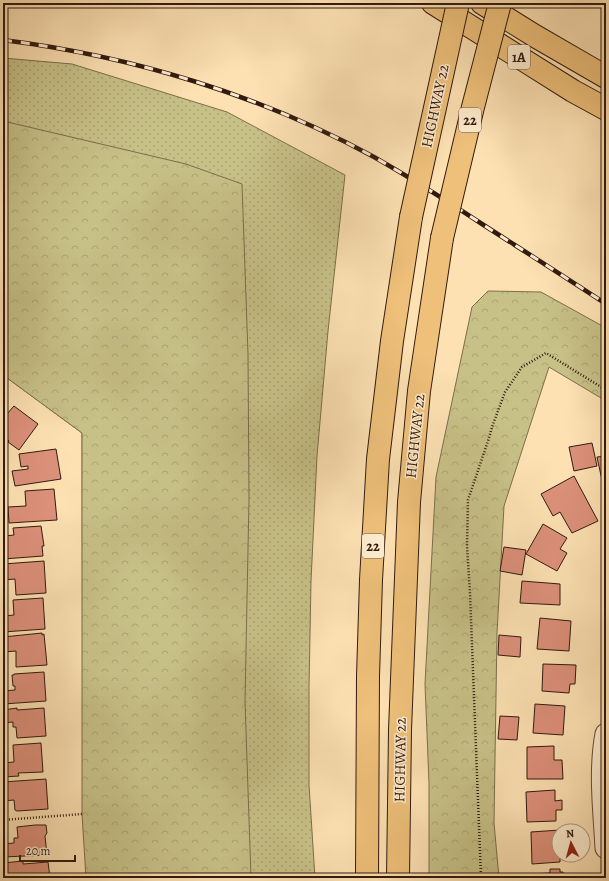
<svg xmlns="http://www.w3.org/2000/svg" width="609" height="881" viewBox="0 0 609 881" font-family="Alegreya,serif">
<style>
.grass{fill:url(#grass-dots);stroke:#7c6e4c}
.park{fill:url(#park-crowns);stroke:#7c6e4c}
.building{fill:#dd917b;stroke:#311a0f}
.lines{fill:none;stroke-linecap:round;stroke-linejoin:round}
.minor-casing{stroke:#644c38;stroke-width:23}
.primary-casing{stroke:#311a0f;stroke-width:24}
.path{stroke:#311a0f;stroke-width:2.5;stroke-dasharray:1 2;stroke-linecap:butt}
.minor{stroke:#feecce;stroke-width:21}
.primary{stroke:#eec07a;stroke-width:22}
.rail-casing{stroke:#311a0f;stroke-width:4.5}
.rail{stroke:#feecce;stroke-width:3;stroke-dasharray:9;stroke-linecap:butt}
.primary-bridge-casing{stroke:#311a0f;stroke-width:24;stroke-linecap:butt}
.primary-bridge{stroke:#eec07a;stroke-width:22}
.labels{text-anchor:middle;stroke-width:3;stroke-linejoin:round;paint-order:stroke}
.shield{fill:#feecce;stroke:#6e5948;stroke-width:1}
.shield-label{font-size:14px;font-weight:bold;fill:#311a0f}
.street-label{font-size:15px;fill:#311a0f;stroke:#feecce}
</style>
<defs>
<pattern id="grass-dots" width="8" height="8" patternUnits="userSpaceOnUse"><rect width="8" height="8" fill="#c7c188"/><path d="M2 2h.1M6 6h.1" fill="none" stroke="#aba574" stroke-width="1.8" stroke-linecap="round"/></pattern>
<pattern id="park-crowns" width="20" height="18" patternUnits="userSpaceOnUse"><rect width="20" height="18" fill="#c7c188"/><path d="M2 6a3 3 0 1 1 6 0M12 15a3 3 0 1 1 6 0" fill="none" stroke="#aba574"/></pattern>
</defs>
<rect width="100%" height="100%" fill="#fde1b3"/>
<filter id="stains"><feTurbulence type="fractalNoise" baseFrequency=".005" numOctaves="4"/><feColorMatrix values="0 0 0 0 .2 0 0 0 0 .09 0 0 0 0 .02 0 0 0 .5 -.17"/></filter>
<radialGradient id="worn" r=".72"><stop offset=".6" stop-color="#630" stop-opacity="0"/><stop offset="1" stop-color="#630" stop-opacity=".3"/></radialGradient>
<path class="grass" d="M3 58 72 64 227 112 345 175 328 331 317 456 311 581 309 687V785L315 878H87L83 816 82 433 3 375Z"/>
<g class="park">
<path d="M3 121 186 164 242 184 248 354 249 499 245 701 251 878H86L82 814V433L3 375Z"/>
<path d="M488 291 541 292 606 328V401L549 367 504 506 497 633 494 823 499 878H429V783L425 684 436 477 472 307Z"/>
</g>
<g class="building">
<path d="M14 406 38 424 19 450 8 442 9 441 8 440 3 446V421L8 415 7 414Z"/>
<path d="M592 443 597 466 574 471 569 447Z"/>
<path d="M56 449 61 479 15 486 12 471 28 469V466L21 467 19 454Z"/>
<path d="M606 456V479L602 480 597 457Z"/>
<path d="M574 476 598 521 572 533 560 512 553 516 541 494Z"/>
<path d="M54 489 57 520 9 523 8 507 26 506 25 491Z"/>
<path d="M543 524 567 538 560 549 567 553 557 571 526 554Z"/>
<path d="M41 526 44 546H42L43 556 3 559V545H5L4 536 14 535 13 528Z"/>
<path d="M504 547 526 550 522 575 500 571Z"/>
<path d="M44 561 46 593 16 595 15 579 3 580V564Z"/>
<path d="M522 581 560 584V605L520 603Z"/>
<path d="M43 598 45 629 3 632V616L14 615 13 600Z"/>
<path d="M540 618 571 621 569 651 537 649Z"/>
<path d="M42 633V635L44 634 47 665 16 667V651L3 652V637Z"/>
<path d="M499 635 521 637 520 657 498 655Z"/>
<path d="M543 664 576 665 575 684H570L569 693 542 691Z"/>
<path d="M44 672 46 701 3 704V691L15 690V686H13L12 675H14V674Z"/>
<path d="M535 704 565 706 563 735 533 733Z"/>
<path d="M17 708V710L44 708 46 736 17 738 16 727H13V722L3 723V710Z"/>
<path d="M500 716 519 717 517 740 498 739Z"/>
<path d="M41 743 43 772 18 773 19 776 3 777V763L14 762 13 745Z"/>
<path d="M554 746V760H562L563 779H527V747Z"/>
<path d="M46 779 48 809 17 811 15 810 14 800 3 801V782Z"/>
<path d="M555 790V801L562 800V810H556V821L527 822 526 792Z"/>
<path d="M35 825H46L47 833 45 836 47 855 3 857V844L14 843V838H18L17 827Z"/>
<path d="M560 830V862L532 864 531 832Z"/>
<path d="M23 861V864L48 862 50 878H20V875L3 877V863Z"/>
<path d="M550 869H560V872H563V878H531V874L550 873Z"/>
</g>
<g class="lines">
<g class="minor-casing">
<path id="minor" d="M606 734C599 771 604 811 606 848"/>
</g>
<g class="primary-casing">
<g id="primary">
<path d="M433 3 573 91 606 109"/>
<path d="M482 3 535 36 606 77"/>
<path d="M367 878 368 676 371 580 378 459 392 341 411 217"/>
<path d="M398 878 400 730 409 502 419 391 442 238"/>
</g>
</g>
<g class="path">
<path d="M3 820 82 814"/>
<path d="M481 878 470 593 467 546 468 500 489 438 492 427 505 392 522 367 546 353 606 390"/>
</g>
<use href="#minor" class="minor"/>
<use href="#primary" class="primary"/>
<g class="rail-casing">
<path id="rail" d="M3 40C132 56 260 95 374 157 411 178 447 201 482 224 524 251 565 277 606 304"/>
</g>
<use href="#rail" class="rail"/>
<g class="primary-bridge-casing">
<g id="primary-bridge">
<path d="M411 217 458 3"/>
<path d="M442 238 473 107 500 3"/>
</g>
</g>
<use href="#primary-bridge" class="primary-bridge"/>
</g>
<g class="labels">
<g class="shield">
<rect x="508" y="45" width="22" height="24" rx="3"/>
<rect x="459" y="108" width="22" height="24" rx="3"/>
<rect x="362" y="534" width="22" height="24" rx="3"/>
</g>
<g class="shield-label">
<text x="519" y="62">1A</text>
<text x="470" y="125">22</text>
<text x="373" y="551">22</text>
</g>
<g class="street-label">
<text transform="translate(435 106) rotate(-78)" y="5">HIGHWAY 22</text>
<text transform="translate(415 436) rotate(-84)" y="5">HIGHWAY 22</text>
<text transform="translate(400 760) rotate(-89)" y="5">HIGHWAY 22</text>
</g>
</g>
<rect width="609" height="881" fill="none" stroke="#fde1b3" stroke-width="16"/>
<rect x="4" y="4" width="601" height="873" fill="none" stroke="#311a0f" stroke-width="2"/>
<rect x="8" y="8" width="593" height="865" fill="none" stroke="#311a0f"/>
<g transform="translate(571 843) rotate(354)"><circle r="19" fill="#feecce" stroke="#ac9882"/>
<path d="M0-3L7 15L0 10L-7 15Z" fill="#8f2418"/>
<text y="-6" font-size="11" font-weight="bold" text-anchor="middle" fill="#311a0f">N</text>
</g>
<path d="M20 855v6h55v-6" fill="none" stroke="#311a0f" stroke-width="2"/>
<text x="26" y="855" font-size="12" fill="#311a0f" stroke="#feecce" stroke-width="3" paint-order="stroke">20 m</text>
<rect width="100%" height="100%" filter="url(#stains)"/>
<rect width="100%" height="100%" fill="url(#worn)"/>
</svg>
